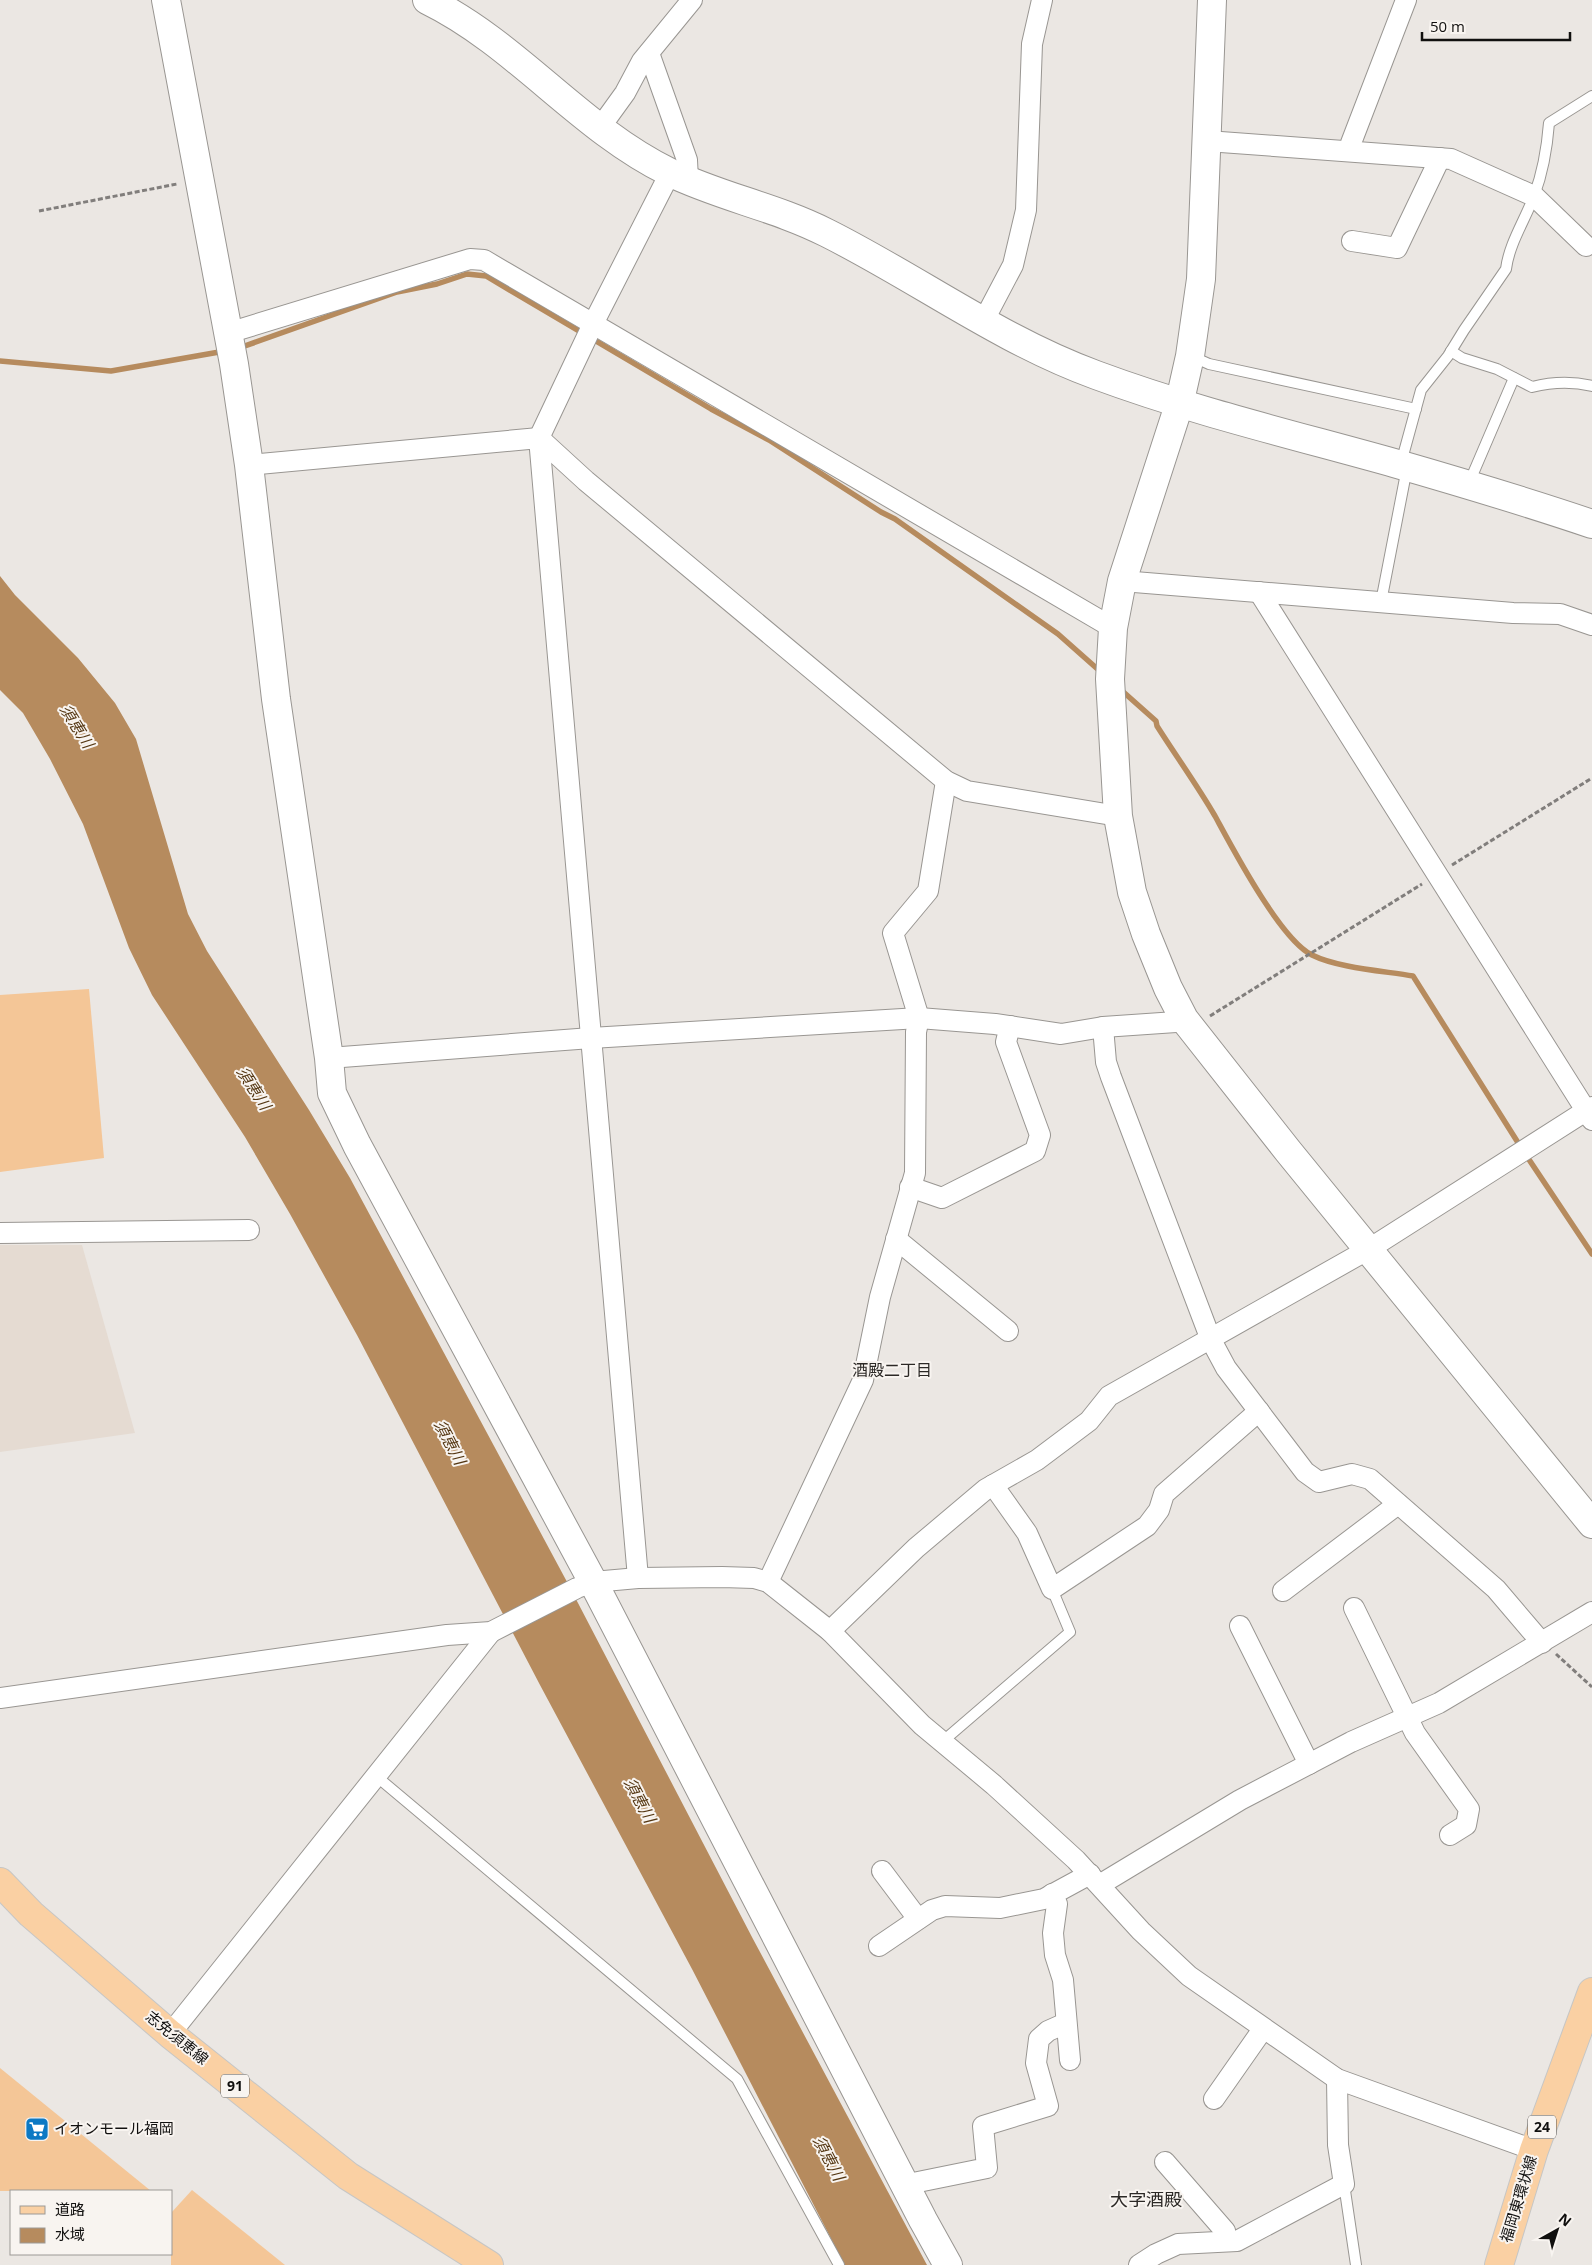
<svg xmlns="http://www.w3.org/2000/svg" width="1592" height="2265" viewBox="0 0 1592 2265" font-family="'Open Sans','Noto Sans JP',sans-serif">
<style>
.built{fill:#e5dbd2}
.water{fill:#b68b5e}
.lines{fill:none;stroke-linecap:round;stroke-linejoin:round}
.stream{stroke:#b68b5e;stroke-width:5.5}
.building{fill:#f4c697}
.lane-casing{stroke:#999692;stroke-width:12}
.street-casing{stroke:#999692;stroke-width:22}
.secondary-casing{stroke:#999692;stroke-width:30}
.primary-casing{stroke:#c6c6c5;stroke-width:30}
.path{stroke:#817e7c;stroke-width:3;stroke-dasharray:5 2.5;stroke-linecap:butt}
.lane{stroke:#fff;stroke-width:10}
.street{stroke:#fff;stroke-width:20}
.secondary{stroke:#fff;stroke-width:28}
.primary{stroke:#fad0a3;stroke-width:28}
.labels{text-anchor:middle;stroke-width:4;stroke-linejoin:round;paint-order:stroke}
.shield{fill:#f8f4f0;stroke:#565452;stroke-width:1}
.shield-label{font-size:14px;font-weight:bold;fill:#11100f}
.street-label{font-size:15px;fill:#11100f;stroke:#f8f4f0}
.poi-label{font-size:15px;fill:#11100f;stroke:#f8f4f0;text-anchor:start}
.water-label{font-size:16px;font-style:italic;fill:#553713;stroke:#f8f4f0}
.neighbourhood-label{font-size:16px;fill:#2c2926;stroke:#f8f4f0}
.quarter-label{font-size:18px;fill:#2c2926;stroke:#f8f4f0}
</style>
<rect width="100%" height="100%" fill="#ebe7e3"/>
<path class="built" d="M0 1245H82L135 1433 0 1452Z"/>
<path class="water" d="M0 576 15 595 78 658 115 703 136 739 188 914 207 951 309 1110 350 1178 566 1580 753 1939 927 2265H845L841 2258 692 1969 540 1685 357 1335 290 1214 245 1137 152 995 129 948 83 824 50 759 23 713 0 690Z"/>
<g class="lines">
<g class="stream">
<path d="M239 348 397 292 437 284 467 274 486 276 711 409 769 440 881 512 895 519 1058 634 1102 673"/>
<path d="M0 361 111 371 225 351"/>
<path d="M1120 689 1156 721 1157 726C1176 756 1197 785 1215 816 1233 849 1280 939 1312 955 1338 968 1384 971 1413 976L1522 1149 1592 1254"/>
</g>
</g>
<g class="building">
<path d="M89 989 104 1158 0 1172V995Z"/>
<path d="M0 2068 151 2191H0Z"/>
<path d="M192 2190 285 2265H171V2213Z"/>
</g>
<g class="lines">
<g class="lane-casing">
<g id="lane">
<path d="M1451 351 1462 358 1497 369 1532 387C1552 382 1571 381 1592 386"/>
<path d="M1191 356 1209 364 1416 409"/>
<path d="M1401 463 1421 390 1448 356 1464 330 1506 269C1509 244 1525 220 1534 196 1543 172 1547 149 1549 123L1592 96"/>
<path d="M1470 485 1472 476 1514 378"/>
<path d="M1381 602 1407 468"/>
<path d="M942 1742 1070 1632 1052 1589"/>
<path d="M376 1776 737 2079 839 2265"/>
<path d="M1344 2184 1356 2265"/>
</g>
</g>
<g class="street-casing">
<g id="street">
<path d="M649 53 687 160 688 180"/>
<path d="M599 129 625 93 642 61 692 0"/>
<path d="M1207 141 1451 159 1534 196 1586 246"/>
<path d="M1350 151 1351 143 1406 0"/>
<path d="M1352 241 1397 248 1440 158"/>
<path d="M984 320 1013 265 1026 210 1032 44 1042 0"/>
<path d="M228 333 470 259 484 260 1113 628"/>
<path d="M249 465 539 438 586 481 946 781 967 791 1118 816"/>
<path d="M1122 581 1513 613 1560 614 1592 625"/>
<path d="M1259 592 1592 1120"/>
<path d="M1103 1027 1106 1062 1111 1077 1211 1340 1226 1368 1305 1472 1319 1482 1352 1474 1370 1479 1496 1589 1542 1643"/>
<path d="M329 1058 591 1038 919 1018 995 1024 1061 1034 1103 1027 1176 1022 1184 1019"/>
<path d="M910 1187 942 1198 1035 1151 1040 1135 1006 1042 1010 1026"/>
<path d="M0 1233 249 1230"/>
<path d="M896 1239 1008 1331"/>
<path d="M993 1485 1027 1533 1052 1589 1147 1526 1159 1510 1164 1494 1259 1411"/>
<path d="M638 1578 539 438 593 324 670 173"/>
<path d="M768 1582 863 1380 880 1297 915 1173 916 1032 919 1018 893 933 928 891 946 781"/>
<path d="M1283 1591 1398 1504"/>
<path d="M1354 1608 1415 1733 1469 1809 1466 1825 1450 1835"/>
<path d="M1240 1626 1309 1764"/>
<path d="M830 1631 916 1548 986 1489 1037 1460 1089 1421 1109 1396 1369 1249 1592 1107"/>
<path d="M0 1698 447 1635 491 1632 577 1588 593 1582 638 1578 722 1577 754 1578 768 1582 830 1631 922 1725 994 1785 1076 1860 1141 1931 1189 1976 1337 2079 1534 2150"/>
<path d="M882 1871 918 1919"/>
<path d="M1101 1884 1240 1800 1351 1742 1439 1703 1592 1612"/>
<path d="M1052 1894 1057 1904 1053 1933 1055 1955 1063 1980 1070 2060"/>
<path d="M879 1946 932 1910 945 1906 1000 1908 1044 1899 1090 1874"/>
<path d="M170 2034 491 1632"/>
<path d="M1214 2099 1263 2029"/>
<path d="M1165 2162 1225 2231 1227 2240"/>
<path d="M906 2188 918 2182 987 2168 983 2126 1048 2106 1036 2063 1039 2039 1048 2031 1066 2023"/>
<path d="M1139 2265 1156 2254 1178 2244 1237 2241 1344 2184 1338 2145 1337 2079"/>
</g>
</g>
<g class="secondary-casing">
<g id="secondary">
<path d="M166 0 234 364 249 465 276 699 329 1058 332 1093 357 1145 593 1582 923 2220 948 2265"/>
<path d="M427 0C517 44 579 128 669 172 720 197 776 207 827 233 917 278 1000 340 1096 375 1193 411 1294 435 1394 463 1460 482 1527 502 1592 524"/>
<path d="M1212 0 1201 279 1190 356 1179 405 1122 581 1113 628 1110 679 1118 816 1132 892 1146 934 1168 988 1184 1019 1288 1151 1592 1524"/>
</g>
</g>
<g class="primary-casing">
<g id="primary">
<path d="M0 1882 31 1914 170 2034 348 2176 489 2265"/>
<path d="M1499 2265 1534 2150 1592 1992"/>
</g>
</g>
<g class="path">
<path d="M39 211 177 184"/>
<path d="M1452 865 1592 778"/>
<path d="M1210 1016 1422 884"/>
<path d="M1556 1654 1592 1687"/>
</g>
<use href="#lane" class="lane"/>
<use href="#street" class="street"/>
<use href="#secondary" class="secondary"/>
<use href="#primary" class="primary"/>
</g>
<defs>
<g id="supermarket-square" transform="scale(1.25)"><rect x="-9" y="-9" width="18" height="18" rx="4" fill="#0d79c4" stroke="#f8f4f0"/><path d="M-6-5.5h2.5l.6 2H6L4.5 2H-2.5L-4.4-4H-6ZM-1.5 3.2a1.3 1.3 0 1 0 .1 0ZM3 3.2a1.3 1.3 0 1 0 .1 0Z" fill="#fff"/></g>
</defs>
<g fill-rule="evenodd">
<use href="#supermarket-square" x="37" y="2129"/>
</g>
<g class="labels">
<g class="shield">
<rect x="221" y="2074.5" width="28" height="23" rx="4"/>
<rect x="1528" y="2115.5" width="28" height="23" rx="4"/>
</g>
<g class="shield-label">
<text x="235" y="2091">91</text>
<text x="1542" y="2132">24</text>
</g>
<g class="street-label">
<text transform="translate(177 2038) rotate(39)" y="5">志免須恵線</text>
<text transform="translate(1519 2199) rotate(-73)" y="5">福岡東環状線</text>
</g>
<g class="poi-label">
<text x="54" y="2134">イオンモール福岡</text>
</g>
<g class="water-label">
<text transform="translate(77 726) rotate(58)" y="6">須恵川</text>
<text transform="translate(254 1088) rotate(57)" y="6">須恵川</text>
<text transform="translate(450 1442) rotate(62)" y="6">須恵川</text>
<text transform="translate(640 1800) rotate(62)" y="6">須恵川</text>
<text transform="translate(829 2158) rotate(62)" y="6">須恵川</text>
</g>
<g class="neighbourhood-label">
<text x="892" y="1376">酒殿二丁目</text>
</g>
<g class="quarter-label">
<text x="1146" y="2206">大字酒殿</text>
</g>
</g>
<rect x="10" y="2190" width="162" height="65" fill="#f8f4f0" stroke="#9c9996"/>
<rect x="20" y="2206" width="25" height="8" fill="#fad0a3" stroke="#9c9996"/>
<text x="55" y="2215" font-size="15" fill="#11100f">道路</text>
<rect x="20" y="2228" width="25" height="15" fill="#b68b5e" stroke="#9c9996"/>
<text x="55" y="2240" font-size="15" fill="#11100f">水域</text>
<g transform="translate(1557 2230) rotate(39)" stroke="#f8f4f0" stroke-width="4" paint-order="stroke">
<path d="M0-4L9 19L0 12L-9 19Z" fill="#11100f"/>
<text y="-8" font-size="14" font-weight="bold" text-anchor="middle" fill="#11100f">N</text>
</g>
<path d="M1422 32v8h148v-8" fill="none" stroke="#11100f" stroke-width="2.5"/>
<text x="1430" y="32" font-size="15" fill="#11100f" stroke="#f8f4f0" stroke-width="4" paint-order="stroke">50 m</text>
</svg>
